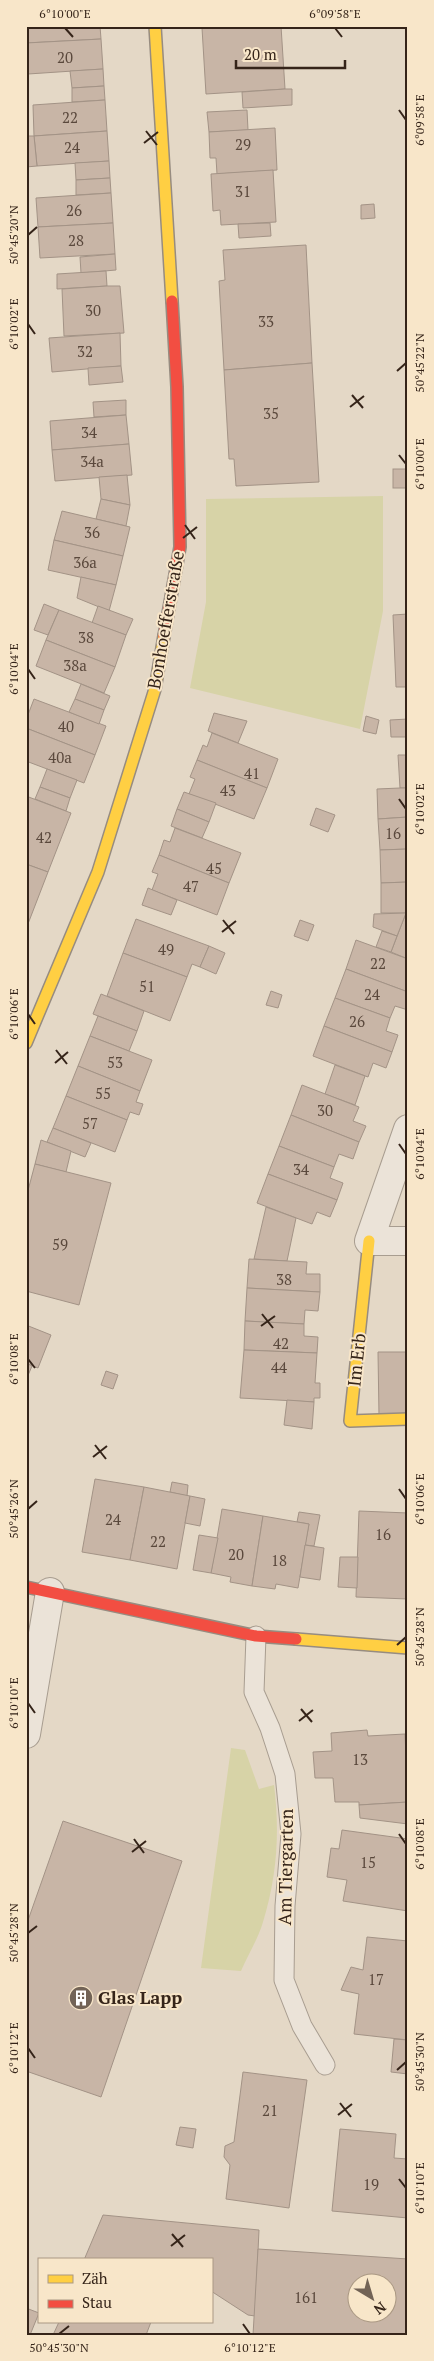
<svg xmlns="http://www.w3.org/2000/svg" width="434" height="2361" viewBox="0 0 434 2361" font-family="'PT Serif',serif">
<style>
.green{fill:#d7d3a7}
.building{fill:#c8b5a6;stroke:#a39386;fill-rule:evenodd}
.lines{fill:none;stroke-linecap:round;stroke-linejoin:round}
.lane-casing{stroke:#a89d90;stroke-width:21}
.street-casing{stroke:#a89d90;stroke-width:30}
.slow-casing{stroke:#978c80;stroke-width:14}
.jam-casing{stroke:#978c80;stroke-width:14}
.lane{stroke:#ebe3d8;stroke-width:19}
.street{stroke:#ebe3d8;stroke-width:28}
.slow{stroke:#ffcf43;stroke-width:11}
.jam{stroke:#f24e42;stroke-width:11}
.ticks{fill:none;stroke:#352419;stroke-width:2}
.labels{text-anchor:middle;stroke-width:4;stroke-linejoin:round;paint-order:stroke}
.number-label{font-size:15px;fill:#5a483c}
.street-label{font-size:18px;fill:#352419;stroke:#f8e6c9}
.poi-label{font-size:18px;font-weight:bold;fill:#352419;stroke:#f8e6c9;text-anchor:start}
.neatline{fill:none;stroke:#352419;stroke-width:2}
.ticks-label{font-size:12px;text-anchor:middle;fill:#352419}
</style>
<rect width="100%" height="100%" fill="#e4d8c6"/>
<g class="green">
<path d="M383 496V611L360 729 190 688 206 602V499Z"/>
<path d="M231 1748 245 1750 259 1789 274 1785C280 1832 277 1877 263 1922 258 1939 248 1955 241 1971L201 1968Z"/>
</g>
<g class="building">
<path d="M26 26H100L101 39 26 43Z"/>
<path d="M228 26H281L285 89 206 94 202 28Z"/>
<path d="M101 39 103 69 28 74 26 43Z"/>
<path d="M103 69 104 86 72 88 70 71Z"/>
<path d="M104 86 105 100 72 102V88Z"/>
<path d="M285 89H292V105L243 108 242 92Z"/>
<path d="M105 100 107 131 34 136 33 105Z"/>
<path d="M247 110 248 130 209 132 207 112Z"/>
<path d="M275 128 277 170 217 174 216 158H210L209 132Z"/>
<path d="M107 131 109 161 37 166 34 136Z"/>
<path d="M26 136H34L37 166 26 167Z"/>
<path d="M109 161 110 178 76 180 75 163Z"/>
<path d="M273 170 276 222 221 225 220 210 213 211 211 174Z"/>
<path d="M110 178 111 193 76 195V180Z"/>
<path d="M111 193 113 223 38 227 36 198Z"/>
<path d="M374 204 375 218 361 219V205Z"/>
<path d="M113 223 115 254 40 258 38 227Z"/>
<path d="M270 223 271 236 239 238 238 224Z"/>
<path d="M306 245 312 363 224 370 219 281 225 280 223 250Z"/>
<path d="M115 254 116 270 81 273 80 257Z"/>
<path d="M106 271 107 286 57 289V274Z"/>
<path d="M107 286H120L124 333 64 336 62 289Z"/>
<path d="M120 333 121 366 52 372 49 338Z"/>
<path d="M312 363 319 482 236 486 234 459H229L224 370Z"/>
<path d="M121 366 123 382 89 385 88 368Z"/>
<path d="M126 400V415L94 417 93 402Z"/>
<path d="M126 415 129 444 52 450 50 421Z"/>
<path d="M129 444 132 475 55 481 52 450Z"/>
<rect x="393" y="469" width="15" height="19"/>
<path d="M127 475 130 505 101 499 99 477Z"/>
<path d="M101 499 130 505 126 526 96 519Z"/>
<path d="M62 511 130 527 123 556 54 540Z"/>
<path d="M54 540 123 556 116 585 48 570Z"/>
<path d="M81 577 116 585 109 611 77 598Z"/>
<path d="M44 604 59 610 48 635 34 630Z"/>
<path d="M98 606 133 619 126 635 92 623Z"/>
<path d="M59 610 126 635 115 667 46 640Z"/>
<path d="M408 614V687H396L393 615Z"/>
<path d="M46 640 115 667 104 693 36 666Z"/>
<path d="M81 684 110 696 104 710 75 699Z"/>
<path d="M34 699 106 726 95 755 26 728V720Z"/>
<path d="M75 699 104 710 99 724 69 712Z"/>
<path d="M214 713 247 721 238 743 208 731Z"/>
<path d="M366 716 379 720 376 734 363 731Z"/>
<path d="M408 719V737H391L390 720Z"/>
<path d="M26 728 95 755 84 783 26 761Z"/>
<path d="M212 733 278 759 267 788 197 760 203 745 207 747Z"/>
<path d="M398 755H408V788H400Z"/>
<path d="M197 760 267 788 254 819 189 794 195 779 190 777Z"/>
<path d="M47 769 77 780 70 798 40 787Z"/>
<path d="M40 787 70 798 66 811 35 799Z"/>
<path d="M400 788H408V817L378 819 377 789Z"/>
<path d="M184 792 216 803 209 822 177 809Z"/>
<path d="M26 796 71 813 48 872 26 864Z"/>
<path d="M316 808 335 815 328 832 310 825Z"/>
<path d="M177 809 209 822 202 838 171 826Z"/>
<path d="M408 817V849L380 850 378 819Z"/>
<path d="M175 828 241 853 229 883 159 855 164 840 170 842Z"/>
<path d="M408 849V882L381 883 380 850Z"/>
<path d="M159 855 229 883 217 915 152 890 158 874 152 872Z"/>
<path d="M26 864 48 872 26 929Z"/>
<path d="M408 882V913H381V883Z"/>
<path d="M148 888 177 900 171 915 142 905Z"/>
<path d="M406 913H408V959L391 952Z"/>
<path d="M406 913 397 936 373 927 374 914Z"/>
<path d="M136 919 209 946 200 967 192 964 187 977 123 953Z"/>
<path d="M300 920 314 925 308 941 294 936Z"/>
<path d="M382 931 397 936 391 952 376 947Z"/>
<path d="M356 940 408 959V992L346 969Z"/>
<path d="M209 946 225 953 216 974 200 967Z"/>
<path d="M123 953 187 977 170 1021 107 996Z"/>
<path d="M346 969 408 992V1010L395 1006 390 1018 335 998Z"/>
<path d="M271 991 282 995 278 1008 266 1005Z"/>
<path d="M101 994 144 1011 137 1031 93 1014Z"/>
<path d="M335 998 390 1018 386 1031 398 1035 392 1052 324 1026Z"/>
<path d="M98 1016 137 1031 129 1051 90 1036Z"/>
<path d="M324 1026 392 1052 386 1068 373 1063 368 1077 313 1056Z"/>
<path d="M90 1036 152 1060 140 1091 78 1066Z"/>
<path d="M335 1065 365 1076 355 1105 325 1094Z"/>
<path d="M78 1066 140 1091 136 1102 143 1104 139 1115 130 1112 127 1120 66 1096Z"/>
<path d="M302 1085 359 1107 353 1121 366 1126 359 1142 291 1115Z"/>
<path d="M66 1096 127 1120 115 1152 53 1128Z"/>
<path d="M291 1115 359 1142 353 1159 339 1154 334 1167 279 1146Z"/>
<path d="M53 1128 91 1143 85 1157 47 1142Z"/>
<path d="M41 1140 71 1151 66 1172 35 1164Z"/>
<path d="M279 1146 334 1167 330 1178 343 1183 337 1200 268 1174Z"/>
<path d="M35 1164 111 1183 79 1305 26 1291V1198Z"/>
<path d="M268 1174 337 1200 330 1217 317 1212 312 1224 257 1203Z"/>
<path d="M266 1207 296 1218 287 1261 254 1259Z"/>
<path d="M249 1259 307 1262 306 1274H320V1292L247 1288Z"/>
<path d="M247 1288 320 1292 318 1311 305 1310 304 1324 245 1321Z"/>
<path d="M245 1321 304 1324V1336L318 1337 317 1353 244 1350Z"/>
<path d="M26 1325 51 1335 38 1368 26 1363Z"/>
<path d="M244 1350 317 1353 315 1383H320V1398H314V1402L240 1398Z"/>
<path d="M378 1352H408V1415L379 1416Z"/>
<path d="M26 1363 32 1366 26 1380Z"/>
<path d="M106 1371 118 1375 113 1389 101 1385Z"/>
<path d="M287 1400 314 1402 312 1429 284 1425Z"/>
<path d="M95 1479 144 1487 130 1560 82 1552Z"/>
<path d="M172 1482 188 1485 187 1496 170 1492Z"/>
<path d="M144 1487 190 1496 177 1569 130 1560Z"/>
<path d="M190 1496 205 1499 200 1526 185 1523Z"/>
<path d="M222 1509 263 1516 252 1586 230 1582 231 1577 211 1573Z"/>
<path d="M359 1511 408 1513V1599L356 1597Z"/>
<path d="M299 1512 320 1515 314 1546 305 1545 309 1524 297 1522Z"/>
<path d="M263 1516 309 1524 298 1588 276 1584 275 1589 252 1586Z"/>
<path d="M199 1535 218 1538 211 1573 193 1570Z"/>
<path d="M305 1545 324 1548 320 1580 300 1577Z"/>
<path d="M340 1557H358L357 1588 338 1587Z"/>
<path d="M367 1730 368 1736 405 1734 408 1802 359 1805V1802H335L333 1778H315L313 1752 332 1751 331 1733Z"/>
<path d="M408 1802V1824L360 1818 359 1805Z"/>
<path d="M63 1821 182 1861 101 2097 26 2071V1926Z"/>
<path d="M342 1830 408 1839V1911L343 1901 347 1880 327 1877 331 1848 339 1849Z"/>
<path d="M367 1937 408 1941V2040L354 2034 359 1994 341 1990 351 1967 363 1970Z"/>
<path d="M394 2039 408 2040V2074L391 2072Z"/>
<path d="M243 2072 307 2080 289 2208 226 2199 230 2165 224 2157 225 2146 234 2142Z"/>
<path d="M180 2127 196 2129 193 2148 176 2145Z"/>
<path d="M340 2129 396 2134 394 2158 408 2159V2218L332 2211Z"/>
<path d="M103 2215 259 2230 255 2316 248 2315 211 2291V2260H84Z"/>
<path d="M258 2249 408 2259V2335H253ZM356 2284H386V2314H356Z"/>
<path d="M26 2308 39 2313 30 2335H26Z"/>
<path d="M59 2322H151L146 2335H53Z"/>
</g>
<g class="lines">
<g class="lane-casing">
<path id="lane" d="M256 1636 254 1692 270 1728 285 1774 291 1834 285 1906 284 1980 302 2026 325 2065"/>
</g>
<g class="street-casing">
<g id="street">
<path d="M408 1129 369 1241H408"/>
<path d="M26 1734 50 1592"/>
</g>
</g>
<g class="slow-casing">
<g id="slow">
<path d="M155 26 172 301"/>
<path d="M26 1043 98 872 155 689 164 636"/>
<path d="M369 1241 350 1421 408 1419"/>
<path d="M296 1639 408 1648"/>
</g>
</g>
<g class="jam-casing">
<g id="jam">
<path d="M164 636 180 547 177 387 172 301"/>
<path d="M26 1587 256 1636 296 1639"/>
</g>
</g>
<use href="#lane" class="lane"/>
<use href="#street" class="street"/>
<use href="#slow" class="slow"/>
<use href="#jam" class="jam"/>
</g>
<path class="ticks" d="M65 28 73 37M335 28 342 37M399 110 406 120M146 131 157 145M144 143 158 132M28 235 37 227M28 324 35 334M397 371 406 363M352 395 363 408M350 407 364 396M399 455 406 464M185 525 195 539M183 538 197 527M28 669 35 679M399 799 406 809M223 920 234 934M222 932 236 921M28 1014 35 1024M56 1050 67 1064M55 1063 68 1052M399 1144 406 1154M262 1314 273 1328M261 1326 275 1316M28 1359 35 1368M95 1445 106 1459M93 1457 107 1446M399 1489 406 1499M28 1509 37 1501M397 1645 406 1637M28 1703 35 1713M301 1709 312 1722M299 1721 313 1710M399 1834 406 1844M134 1839 144 1853M132 1852 146 1841M28 1933 37 1926M28 2048 35 2058M397 2070 406 2062M340 2103 351 2117M338 2115 352 2104M399 2179 406 2188M172 2234 183 2247M171 2246 185 2235M243 2324 250 2334M59 2334 69 2326"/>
<defs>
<g id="building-disc" transform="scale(1.25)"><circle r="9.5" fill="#726356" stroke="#f8e6c9"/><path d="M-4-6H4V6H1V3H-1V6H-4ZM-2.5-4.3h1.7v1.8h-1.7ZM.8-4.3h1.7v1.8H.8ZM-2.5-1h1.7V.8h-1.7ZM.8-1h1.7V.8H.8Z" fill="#fff"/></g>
</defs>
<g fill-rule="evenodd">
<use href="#building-disc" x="81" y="1998"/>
</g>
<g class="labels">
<g class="number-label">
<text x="65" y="63">20</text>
<text x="70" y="123">22</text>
<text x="243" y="150">29</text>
<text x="72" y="153">24</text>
<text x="243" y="197">31</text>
<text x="74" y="216">26</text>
<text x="76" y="246">28</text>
<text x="93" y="316">30</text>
<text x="266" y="327">33</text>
<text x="85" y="357">32</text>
<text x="271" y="419">35</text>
<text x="89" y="438">34</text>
<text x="92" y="467">34a</text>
<text x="92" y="538">36</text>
<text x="85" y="568">36a</text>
<text x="86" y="643">38</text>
<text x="75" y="671">38a</text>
<text x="66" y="732">40</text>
<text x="60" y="763">40a</text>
<text x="252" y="779">41</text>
<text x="228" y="796">43</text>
<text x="393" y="839">16</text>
<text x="44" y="843">42</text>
<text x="214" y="874">45</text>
<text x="191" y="892">47</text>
<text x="166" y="955">49</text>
<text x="378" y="969">22</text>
<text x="147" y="992">51</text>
<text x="372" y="1000">24</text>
<text x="357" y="1027">26</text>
<text x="115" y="1068">53</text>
<text x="103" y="1099">55</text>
<text x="325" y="1116">30</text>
<text x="90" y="1129">57</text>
<text x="301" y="1175">34</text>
<text x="60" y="1250">59</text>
<text x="284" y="1285">38</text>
<text x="281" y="1349">42</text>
<text x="279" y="1373">44</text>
<text x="113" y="1525">24</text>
<text x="383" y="1540">16</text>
<text x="158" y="1547">22</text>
<text x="236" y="1560">20</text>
<text x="279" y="1566">18</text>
<text x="360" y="1765">13</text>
<text x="368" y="1868">15</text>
<text x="376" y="1985">17</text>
<text x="270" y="2116">21</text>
<text x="371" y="2190">19</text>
<text x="306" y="2303">161</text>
</g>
<g class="street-label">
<text transform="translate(166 620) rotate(-80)" y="6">Bonhoefferstraße</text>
<text transform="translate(357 1360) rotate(-84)" y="6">Im Erb</text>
<text transform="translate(286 1867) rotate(-89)" y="6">Am Tiergarten</text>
</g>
<g class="poi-label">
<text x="98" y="2004">Glas Lapp</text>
</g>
</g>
<rect width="434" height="2361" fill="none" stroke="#f8e6c9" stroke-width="55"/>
<rect x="38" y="2258" width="175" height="65" fill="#f8e6c9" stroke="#aa9883"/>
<rect x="48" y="2275" width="25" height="8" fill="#ffcf43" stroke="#aa9883"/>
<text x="82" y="2284" font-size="15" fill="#352419">Zäh</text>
<rect x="48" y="2300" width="25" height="8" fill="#f24e42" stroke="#aa9883"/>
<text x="82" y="2308" font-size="15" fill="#352419">Stau</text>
<g transform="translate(372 2298) rotate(142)"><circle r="24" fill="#f8e6c9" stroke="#aa9883"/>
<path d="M0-4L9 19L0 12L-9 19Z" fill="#726356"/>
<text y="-8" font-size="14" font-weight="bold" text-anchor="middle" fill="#352419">N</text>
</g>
<path d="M236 60v8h109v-8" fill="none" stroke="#352419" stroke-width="2.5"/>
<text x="244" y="60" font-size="15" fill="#352419" stroke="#f8e6c9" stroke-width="4" paint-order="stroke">20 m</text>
<rect x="28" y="28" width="378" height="2306" class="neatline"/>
<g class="ticks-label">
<text x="65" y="18">6°10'00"E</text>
<text x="335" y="18">6°09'58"E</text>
<text transform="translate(420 120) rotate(-90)" y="4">6°09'58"E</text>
<text transform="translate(14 235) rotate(-90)" y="4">50°45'20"N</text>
<text transform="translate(14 324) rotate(-90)" y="4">6°10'02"E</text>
<text transform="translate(420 363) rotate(-90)" y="4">50°45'22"N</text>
<text transform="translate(420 464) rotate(-90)" y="4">6°10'00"E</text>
<text transform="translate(14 669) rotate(-90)" y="4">6°10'04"E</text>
<text transform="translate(420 809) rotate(-90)" y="4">6°10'02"E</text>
<text transform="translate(14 1014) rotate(-90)" y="4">6°10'06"E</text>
<text transform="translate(420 1154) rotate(-90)" y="4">6°10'04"E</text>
<text transform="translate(14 1359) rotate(-90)" y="4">6°10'08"E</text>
<text transform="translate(420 1499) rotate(-90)" y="4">6°10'06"E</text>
<text transform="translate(14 1509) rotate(-90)" y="4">50°45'26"N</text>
<text transform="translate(420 1637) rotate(-90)" y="4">50°45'28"N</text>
<text transform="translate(14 1703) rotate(-90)" y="4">6°10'10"E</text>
<text transform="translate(420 1844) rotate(-90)" y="4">6°10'08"E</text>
<text transform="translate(14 1933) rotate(-90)" y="4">50°45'28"N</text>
<text transform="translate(14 2048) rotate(-90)" y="4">6°10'12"E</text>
<text transform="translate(420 2062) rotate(-90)" y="4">50°45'30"N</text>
<text transform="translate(420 2188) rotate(-90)" y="4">6°10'10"E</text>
<text x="59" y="2352">50°45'30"N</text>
<text x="250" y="2352">6°10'12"E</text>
</g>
</svg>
